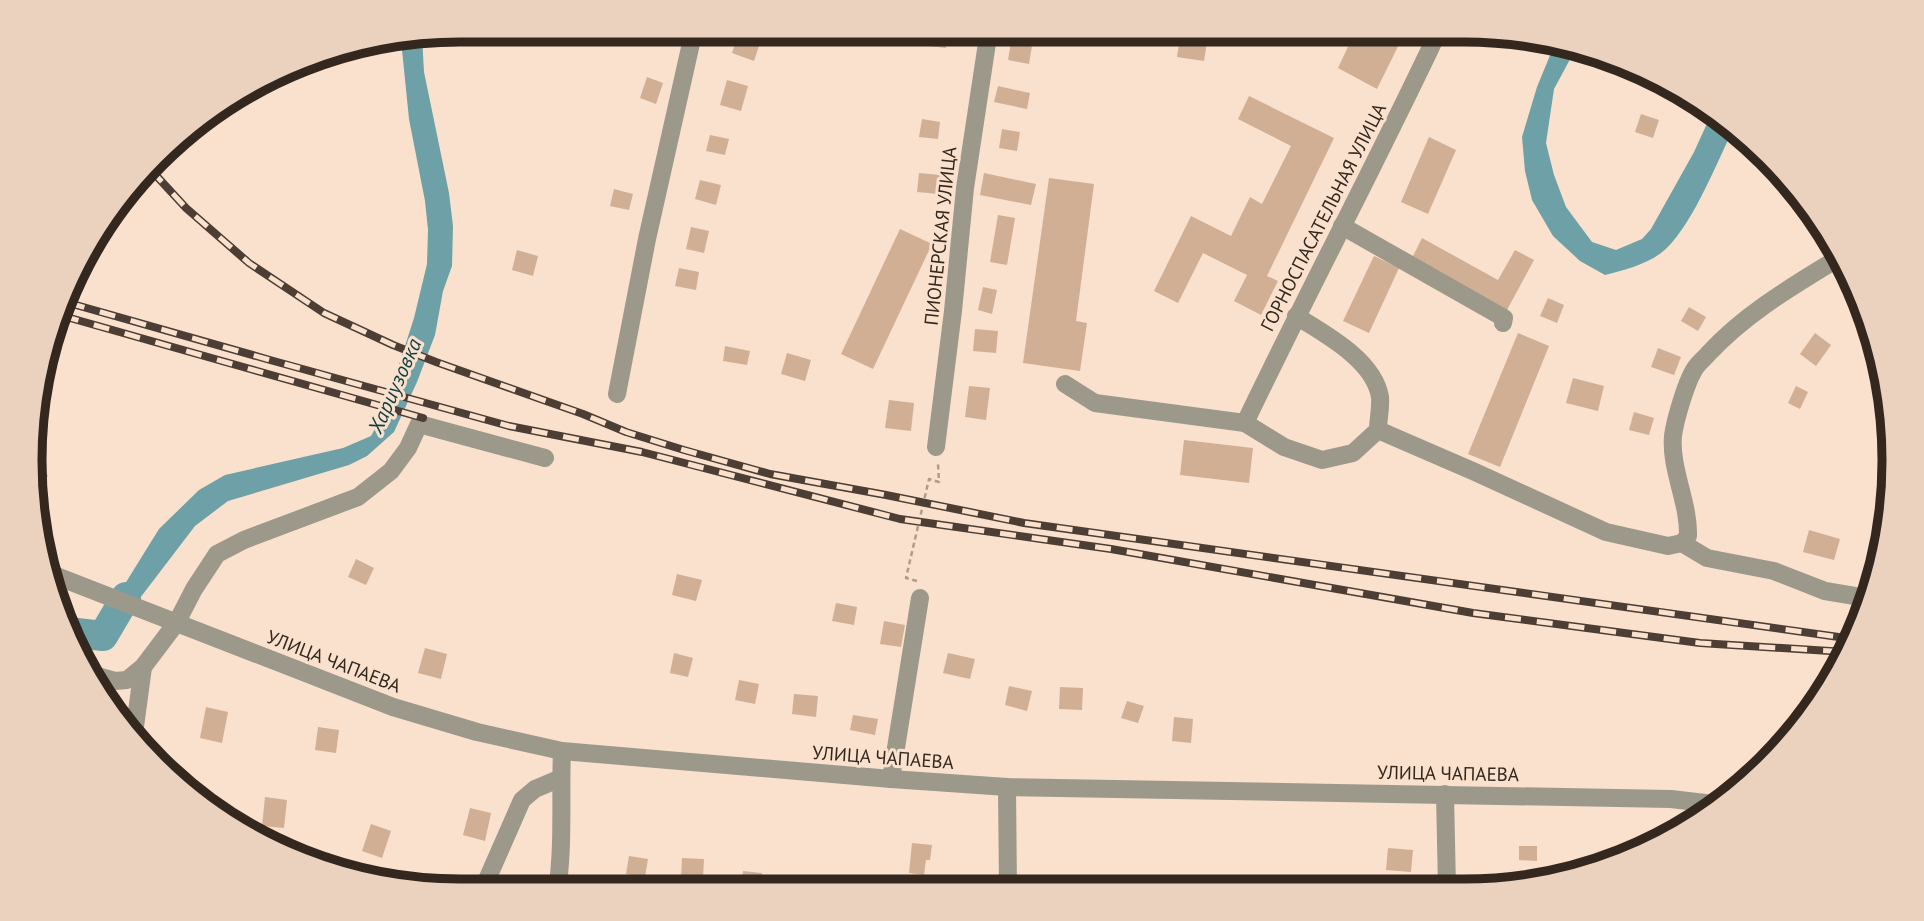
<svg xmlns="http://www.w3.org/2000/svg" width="1924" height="921" viewBox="0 0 1924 921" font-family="'PT Sans',sans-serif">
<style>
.water{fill:#6ea0a7}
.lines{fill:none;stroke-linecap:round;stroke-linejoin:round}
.river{stroke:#6ea0a7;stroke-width:30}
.building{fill:#d1af94}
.path{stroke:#b09c8c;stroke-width:2.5;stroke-dasharray:5 3.5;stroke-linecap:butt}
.minor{stroke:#9d998a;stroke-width:18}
.rail-casing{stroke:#4c3e34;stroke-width:8}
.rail{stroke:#fae1cd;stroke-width:5;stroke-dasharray:16;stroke-linecap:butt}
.labels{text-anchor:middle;stroke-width:6;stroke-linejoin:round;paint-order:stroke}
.street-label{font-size:19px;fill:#33271e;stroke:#fae1cd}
.water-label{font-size:21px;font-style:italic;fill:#0d3d43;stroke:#fae1cd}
.rim{fill:none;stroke:#33271e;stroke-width:9}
</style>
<rect width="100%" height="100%" fill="#fae1cd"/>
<g class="water">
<path d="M422 36 424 72 449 193 453 226 452 266 443 291 435 335 417 382 394 432 367 456 349 465 228 501 195 526 111 636 97 629 159 529 199 490 225 475 343 448 371 436 383 414 414 318 427 264 428 230 425 201 409 119 401 40Z"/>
<path d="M1553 48 1574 52 1554 89 1546 143 1554 175 1566 207 1592 242 1616 250 1642 239 1651 229 1694 152 1710 117 1732 132C1715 166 1690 231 1661 253 1645 265 1624 270 1605 275L1580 261 1553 236 1532 200 1525 171 1522 137 1537 87Z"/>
</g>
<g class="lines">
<path class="river" d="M68 632 103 636 126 597"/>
</g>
<g class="building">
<path d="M930 30H948L946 48 928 46Z"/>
<path d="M1181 30H1209L1204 61 1177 57Z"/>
<path d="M1370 30H1406L1377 89 1338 68 1353 36 1363 42Z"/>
<path d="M739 32 761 40 754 61 732 53Z"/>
<path d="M1011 42 1032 46 1029 64 1008 60Z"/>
<path d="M647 77 663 83 656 104 640 98Z"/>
<path d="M727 80 748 86 741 111 720 105Z"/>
<path d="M998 86 1030 93 1027 109 994 102Z"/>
<path d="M1249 96 1334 138 1267 276 1278 281 1261 315 1234 301 1247 275 1203 253 1178 303 1154 291 1191 216 1231 236 1250 197 1262 204 1291 146 1238 119Z"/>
<path d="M1641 114 1659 120 1653 138 1635 132Z"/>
<path d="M922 119 940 122 938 139 919 137Z"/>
<path d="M1002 129 1020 132 1017 151 999 148Z"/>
<path d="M710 135 729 139 725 155 706 151Z"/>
<path d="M1429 137 1456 150 1428 214 1401 202Z"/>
<path d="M919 173 940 175 938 194 917 192Z"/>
<path d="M984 173 1036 184 1031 205 980 195Z"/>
<path d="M1049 178 1094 184 1076 321 1087 323 1080 371 1023 363Z"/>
<path d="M700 180 721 185 716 205 695 199Z"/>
<path d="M614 189 633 194 629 210 610 206Z"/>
<path d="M998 215 1015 218 1007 265 990 262Z"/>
<path d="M691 227 709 231 704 253 686 249Z"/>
<path d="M900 229 932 244 873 369 841 354Z"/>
<path d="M1422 238 1498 280 1515 250 1534 260 1507 310 1412 258Z"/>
<path d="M517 250 538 256 533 276 512 270Z"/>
<path d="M1374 256 1399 268 1369 333 1343 321Z"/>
<path d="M679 268 699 272 696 290 675 286Z"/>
<path d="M983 287 997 290 992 314 978 310Z"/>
<path d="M1548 298 1564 305 1557 323 1540 316Z"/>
<path d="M1689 307 1706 317 1698 331 1681 321Z"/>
<path d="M975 329 998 331 996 353 973 351Z"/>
<path d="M1518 333 1549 346 1500 467 1468 454Z"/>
<path d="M1815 333 1831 345 1816 366 1800 354Z"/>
<path d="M725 346 750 351 747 365 723 361Z"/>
<path d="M1658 348 1681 357 1674 375 1651 367Z"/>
<path d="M787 353 811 360 805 381 781 374Z"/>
<path d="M1573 378 1604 386 1598 411 1566 403Z"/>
<path d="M969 386 990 388 986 420 965 417Z"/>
<path d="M1796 386 1808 392 1800 409 1788 403Z"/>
<path d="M889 400 914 403 911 431 885 428Z"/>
<path d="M1634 412 1654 418 1649 435 1629 430Z"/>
<path d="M1184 440 1253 448 1249 483 1180 475Z"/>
<path d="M35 471 48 475 39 499 34 497Z"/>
<path d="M1809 530 1840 539 1834 560 1803 552Z"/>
<path d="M356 559 374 568 366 585 348 577Z"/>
<path d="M677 574 702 580 696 601 672 595Z"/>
<path d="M836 603 857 607 854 625 832 621Z"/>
<path d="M884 621 905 625 901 647 880 644Z"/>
<path d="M425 648 447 654 441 679 418 673Z"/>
<path d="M674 653 693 658 688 677 670 673Z"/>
<path d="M948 653 975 659 970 679 943 673Z"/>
<path d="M739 680 759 684 755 704 735 700Z"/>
<path d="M1009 686 1032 691 1027 711 1005 705Z"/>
<path d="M1060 687 1083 688 1082 710 1059 709Z"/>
<path d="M794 694 818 696 816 717 792 714Z"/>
<path d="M1127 701 1144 706 1138 723 1121 718Z"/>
<path d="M206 707 228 712 222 743 200 738Z"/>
<path d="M853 715 878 719 875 735 850 730Z"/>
<path d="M1174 717 1193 719 1191 743 1172 741Z"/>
<path d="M318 727 339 730 336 753 315 750Z"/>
<path d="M265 797 287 800 284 828 262 826Z"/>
<path d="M470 808 491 813 485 841 463 835Z"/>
<path d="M371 824 391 831 382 858 362 851Z"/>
<path d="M912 843 932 845 930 860H926L924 875 909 873Z"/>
<path d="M1519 846H1537V861L1519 860Z"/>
<path d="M1388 848 1413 850 1411 872 1386 870Z"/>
<path d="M629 856 648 859 645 877 626 874Z"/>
<path d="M682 858 704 859 703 878 681 877Z"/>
<path d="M743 871 762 873 761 890H742Z"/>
<path d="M796 879 814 882 813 890H794Z"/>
</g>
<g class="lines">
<path class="path" d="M917 581 906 578 929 479 939 482 938 464"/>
<g class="minor">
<path d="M1342 226 1504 318 1503 323"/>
<path d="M1065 384 1095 403 1245 423 1284 447 1322 460 1353 453 1378 430C1378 420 1381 407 1380 397 1374 360 1325 334 1296 316"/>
<path d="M617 394 647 239 694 30"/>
<path d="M1245 423C1308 291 1377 162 1439 30"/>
<path d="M1378 430 1475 472 1606 532 1668 546 1682 543 1688 536C1689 502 1670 469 1673 436 1675 420 1686 383 1694 370 1697 364 1704 359 1708 354 1745 314 1791 287 1837 259"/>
<path d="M936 447 953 311 965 188 989 30"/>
<path d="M1682 543 1707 558 1774 571 1825 591 1867 598"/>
<path d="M51 574 393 707 477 732 562 751 891 779 1007 787 1671 799 1722 805"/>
<path d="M90 674 115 681 127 680 143 667 177 622 194 589 217 554 244 540 358 497 391 471 408 448 419 424 545 458"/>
<path d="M134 734 143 667"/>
<path d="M891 779 920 598"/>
<path d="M1007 787 1008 889"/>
<path d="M1445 794 1447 888"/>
<path d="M482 891 522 800 535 789 561 778"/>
<path d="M557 891C564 844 560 797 562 751"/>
</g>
<g class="rail-casing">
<g id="rail">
<path d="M151 170 186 208 249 263 324 313 393 345 436 362 583 414 626 432 684 450 770 474 886 495 1024 523 1853 639"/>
<path d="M69 303 270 360 509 426 642 452 900 519 1111 549 1473 613 1700 643 1846 652"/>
<path d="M63 316 423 418"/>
</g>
</g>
<use href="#rail" class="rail"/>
</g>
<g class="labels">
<g class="street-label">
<text transform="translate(1323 217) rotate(-63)" y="7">ГОРНОСПАСАТЕЛЬНАЯ УЛИЦА</text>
<text transform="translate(940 236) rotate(-84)" y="7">ПИОНЕРСКАЯ УЛИЦА</text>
<text transform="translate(334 661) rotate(21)" y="7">УЛИЦА ЧАПАЕВА</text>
<text transform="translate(883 757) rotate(4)" y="7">УЛИЦА ЧАПАЕВА</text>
<text transform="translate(1448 773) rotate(1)" y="7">УЛИЦА ЧАПАЕВА</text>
</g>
<g class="water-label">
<text transform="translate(395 386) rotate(-66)" y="7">Хариузовка</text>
</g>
</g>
<path d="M0 0H1924V921H0ZM460 42H1464A418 418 0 0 1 1882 460V461A418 418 0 0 1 1464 879H460A418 418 0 0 1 42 461V460A418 418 0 0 1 460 42Z" fill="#ead2bf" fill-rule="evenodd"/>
<path class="rim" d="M460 42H1464A418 418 0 0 1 1882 460V461A418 418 0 0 1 1464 879H460A418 418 0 0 1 42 461V460A418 418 0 0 1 460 42Z"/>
</svg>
